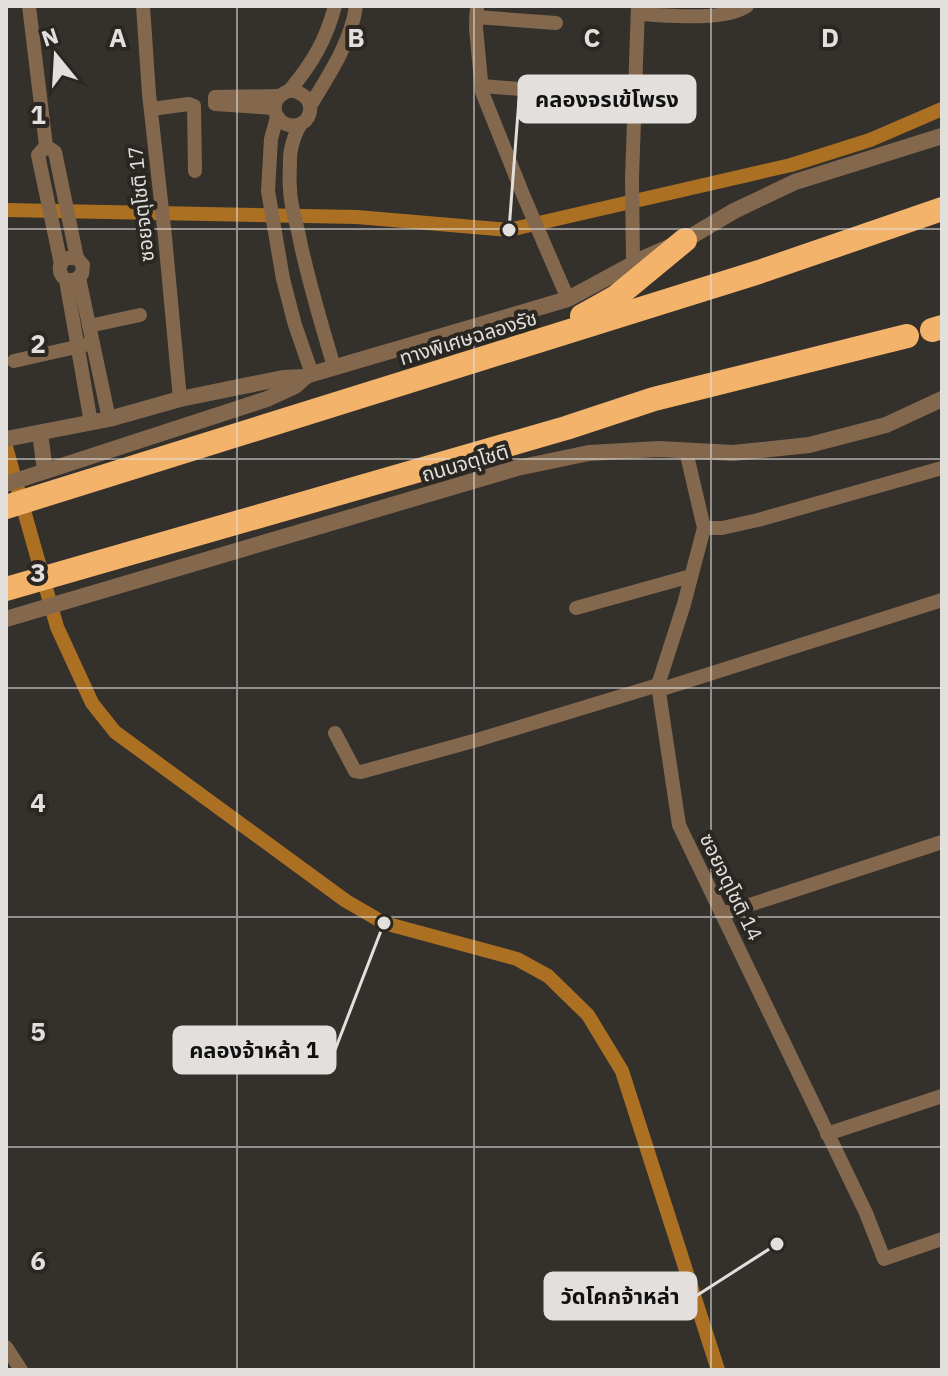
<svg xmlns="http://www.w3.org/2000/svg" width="948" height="1376" viewBox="0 0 948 1376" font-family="'IBM Plex Sans','Noto Sans Thai',sans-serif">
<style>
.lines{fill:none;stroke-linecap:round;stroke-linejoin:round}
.canal{stroke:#ac7023;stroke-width:14}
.minor{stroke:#83684d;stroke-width:14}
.tertiary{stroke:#83684d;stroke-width:16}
.motorway{stroke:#f4b36b;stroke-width:24}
.grid{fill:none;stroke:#e2dfdc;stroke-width:2;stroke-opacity:0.55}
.labels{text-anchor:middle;stroke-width:8;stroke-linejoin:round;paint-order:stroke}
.street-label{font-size:20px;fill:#e2dfdc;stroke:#2a2622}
.grid-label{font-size:26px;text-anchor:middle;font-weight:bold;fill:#e2dfdc;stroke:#2a2622;stroke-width:8;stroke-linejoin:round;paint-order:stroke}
.leader{fill:none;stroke:#e2dfdc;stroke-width:3}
.callout-dot{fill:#e2dfdc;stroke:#2a2622;stroke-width:3}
.callout{fill:#e2dfdc;stroke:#e2dfdc;stroke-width:3}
.callout-label{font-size:22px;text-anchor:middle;font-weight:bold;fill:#111}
</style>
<rect width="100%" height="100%" fill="#34302c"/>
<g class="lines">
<g class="canal">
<path d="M6 210 357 217 509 230 791 165 870 140 942 109"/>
<path d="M6 447 57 627 92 703 115 732 346 901 384 923 517 959 548 976 588 1015 622 1071 718 1370"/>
</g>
<g class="minor">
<path d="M29 6 46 146 55 152 77 258"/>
<path d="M143 6 149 94 165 237 180 399"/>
<path d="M477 6 476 28 482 92 524 197 568 299"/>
<path d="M638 14C667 15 723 22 747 6"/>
<path d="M476 17 556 23"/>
<path d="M482 86 557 92"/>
<path d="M289 91C312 64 326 40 335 6"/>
<path d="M310 106C329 75 351 42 356 6"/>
<path d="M274 108 215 104V97L280 96"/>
<path d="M151 109 189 104 194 106 195 171"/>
<path d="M277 117 271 139 268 191 283 279 295 325 312 374"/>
<path d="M301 124C279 132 264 105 284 93 289 90 296 90 301 94 311 99 313 112 306 120 305 122 302 122 301 124 295 132 290 149 290 159 290 169 289 179 290 189 290 203 295 218 298 231 307 278 321 322 334 367"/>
<path d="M46 146 38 155 61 264"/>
<path d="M633 263 632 178 638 6"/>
<path d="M79 278 109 419"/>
<path d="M66 280H75L82 274 83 265 77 258H67C58 263 57 273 66 280L91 423"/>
<path d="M89 326 140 315"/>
<path d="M14 361 85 345"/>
<path d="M686 451 704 528 684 604 658 685 679 825 866 1213 884 1259 942 1239"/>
<path d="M704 528H722L758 520 942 468"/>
<path d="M576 608 691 576"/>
<path d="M659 690 942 600"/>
<path d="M335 733 355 771 361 772 477 740 658 685"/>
<path d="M722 914 942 842"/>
<path d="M827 1134 942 1096"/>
<path d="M6 1347 21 1370"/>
</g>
<g class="tertiary">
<path d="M40 433 45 471"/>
<path d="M6 439 109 419 180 399 283 378 305 377"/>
<path d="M6 484 267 399 295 386 305 377 312 374 568 299 644 258 685 240 734 211 795 182 942 136"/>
<path d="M6 619 517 468 589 453 659 449 733 453 809 445 886 425 942 399"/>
</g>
<g class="motorway">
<path d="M582 316 616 297 685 240"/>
<path d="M932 330 942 327"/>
<path d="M6 507 759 272 942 209"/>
<path d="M6 589 566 428 654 399 907 336"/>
</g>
</g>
<path class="grid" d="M237 6V1370M474 6V1370M711 6V1370M6 229H942M6 459H942M6 688H942M6 917H942M6 1147H942"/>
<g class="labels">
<g class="street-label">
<text transform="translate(141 204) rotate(-96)" y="7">ซอยจตุโชติ 17</text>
<text transform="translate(468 338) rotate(-17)" y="7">ทางพิเศษฉลองรัช</text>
<text transform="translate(465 463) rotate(-16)" y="7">ถนนจตุโชติ</text>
<text transform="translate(731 887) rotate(64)" y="7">ซอยจตุโชติ 14</text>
</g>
</g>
<g class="grid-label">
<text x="118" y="47">A</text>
<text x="356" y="47">B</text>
<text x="592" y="47">C</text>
<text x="830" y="47">D</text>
<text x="38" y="124">1</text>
<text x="38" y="353">2</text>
<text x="38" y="582">3</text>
<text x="38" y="812">4</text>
<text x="38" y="1041">5</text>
<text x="38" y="1270">6</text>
</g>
<path class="leader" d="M509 230L519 99M384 923L335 1050M777 1244L696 1296"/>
<g class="callout-dot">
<circle cx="509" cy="230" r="8"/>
<circle cx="384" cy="923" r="8"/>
<circle cx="777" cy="1244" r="8"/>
</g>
<g class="callout">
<rect x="519" y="76" width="176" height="46" rx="8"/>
<rect x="174" y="1027" width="161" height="46" rx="8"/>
<rect x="545" y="1273" width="151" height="46" rx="8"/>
</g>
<g class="callout-label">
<text x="607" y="107">คลองจรเข้โพรง</text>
<text x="254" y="1058">คลองจ้าหล้า 1</text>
<text x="620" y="1304">วัดโคกจ้าหล่า</text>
</g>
<rect width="948" height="1376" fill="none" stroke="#e2dfdc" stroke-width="16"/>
<g transform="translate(56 56) rotate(342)" stroke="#2a2622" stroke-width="6" paint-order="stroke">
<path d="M0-6L14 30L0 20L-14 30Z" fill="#e2dfdc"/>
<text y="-12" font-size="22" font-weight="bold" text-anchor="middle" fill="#e2dfdc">N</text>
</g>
</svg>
